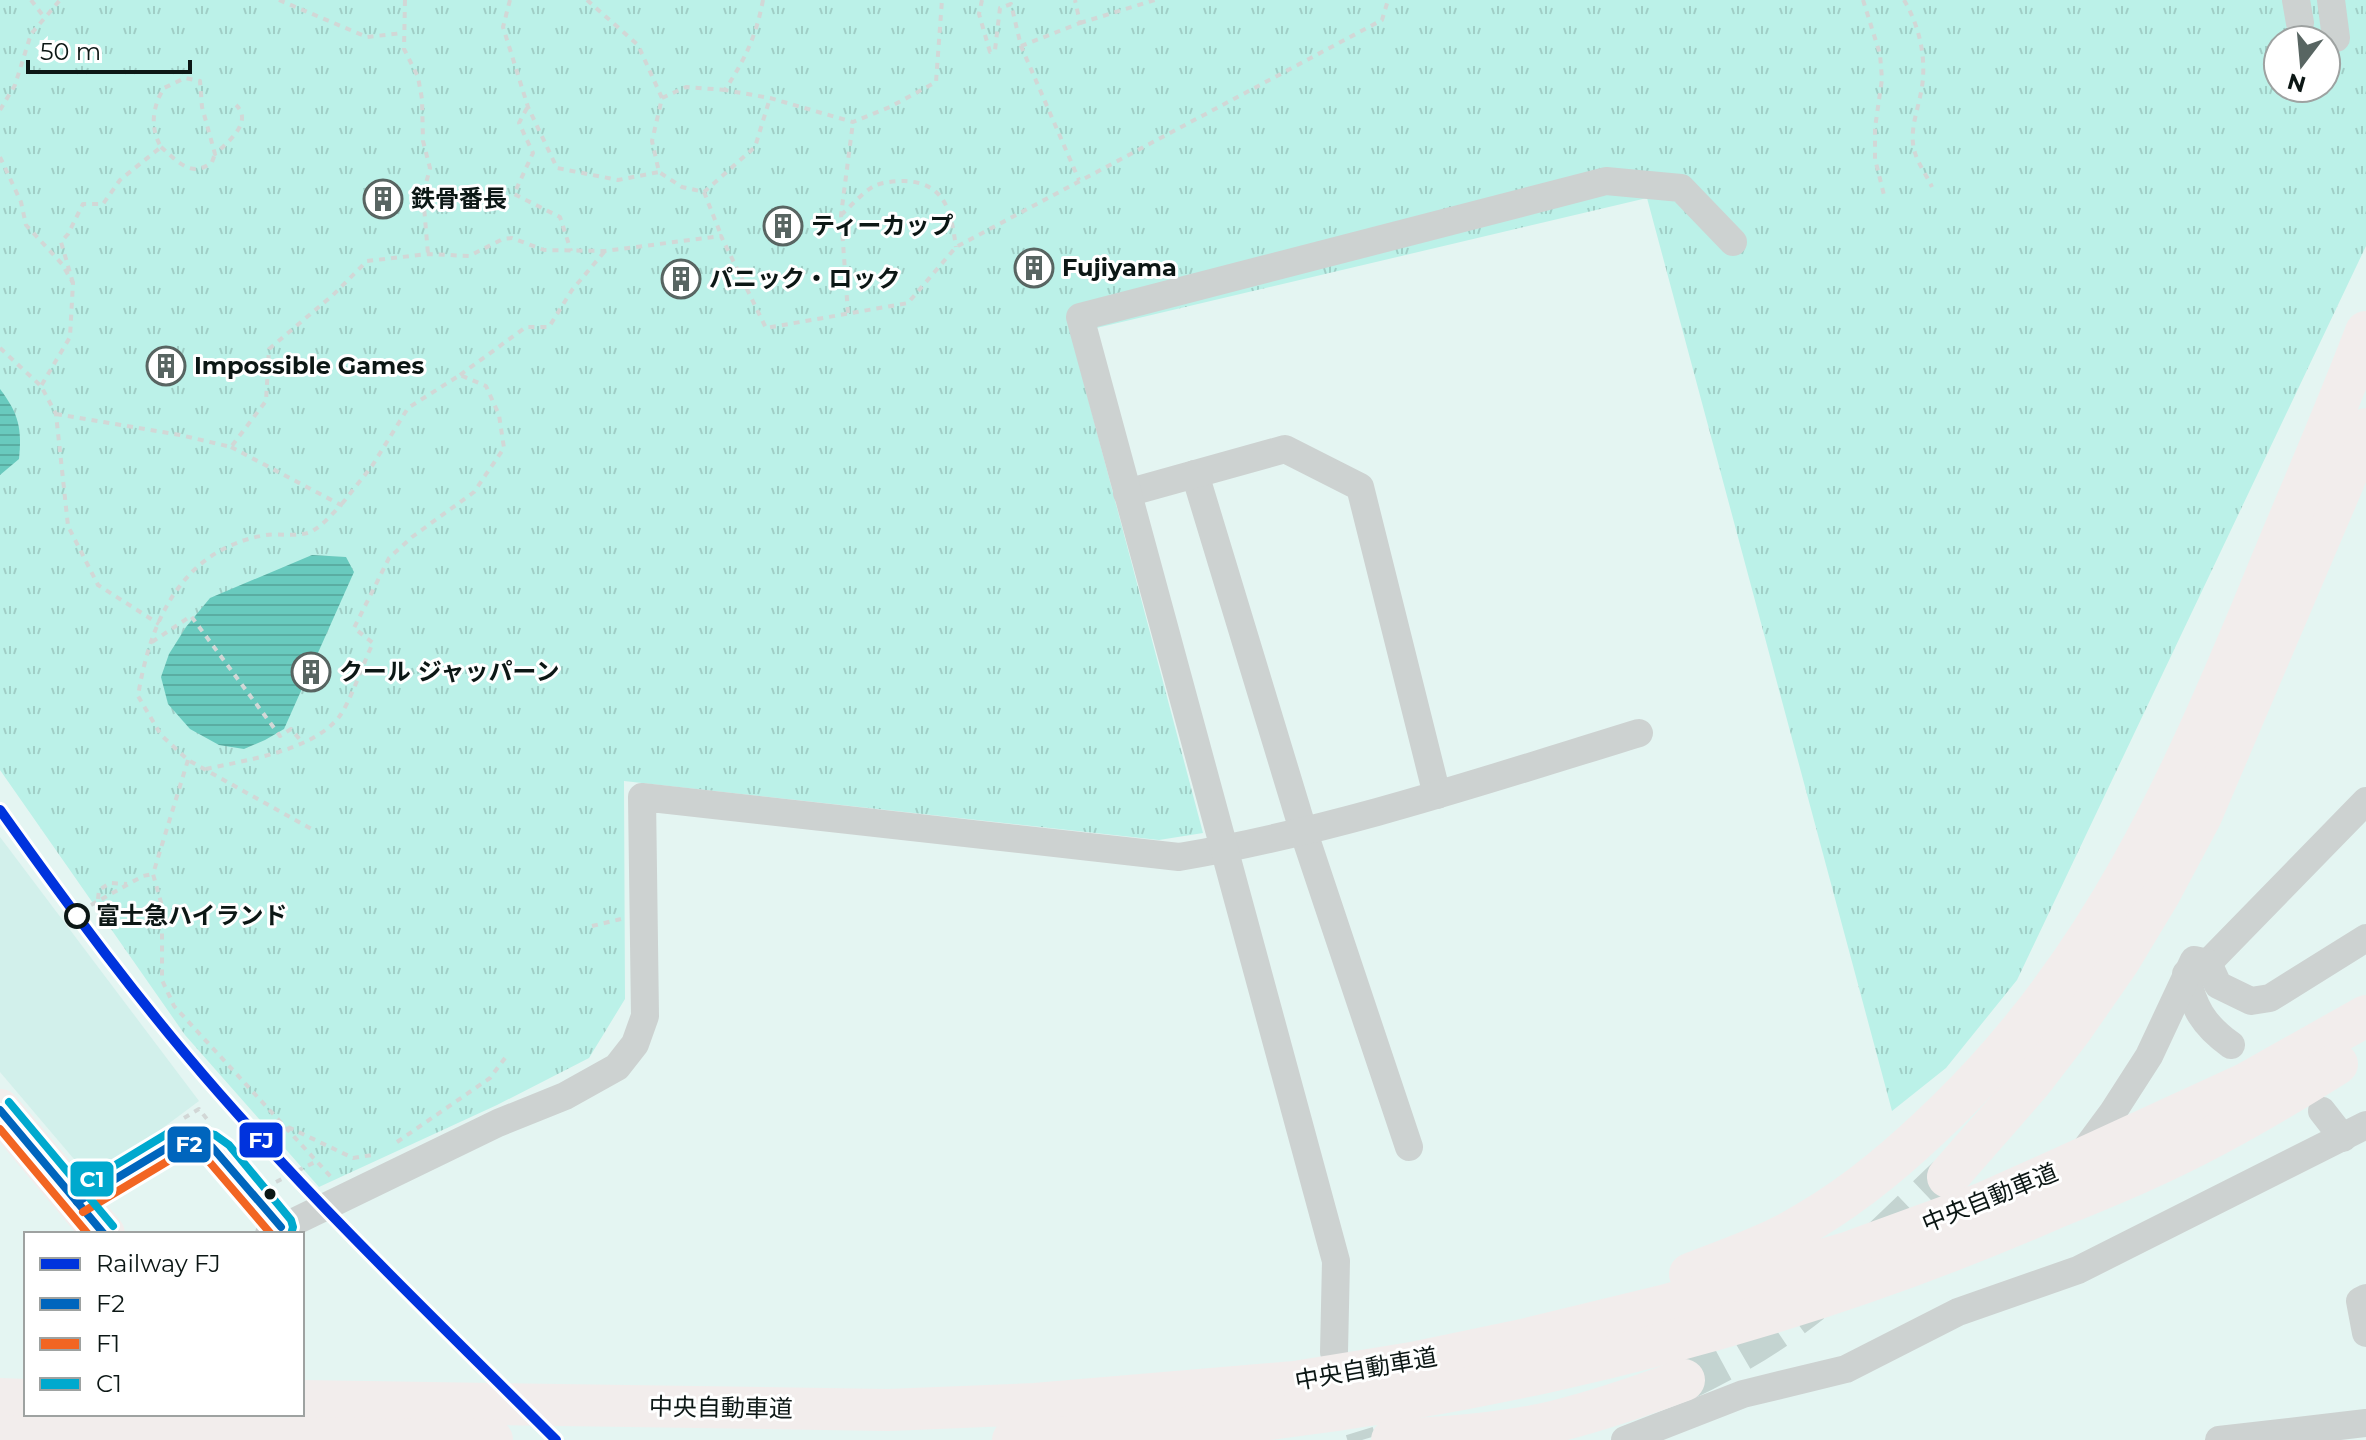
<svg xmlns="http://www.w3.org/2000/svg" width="2366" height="1440" viewBox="0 0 2366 1440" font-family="Montserrat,'Noto Sans JP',sans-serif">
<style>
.built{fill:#d2f0eb}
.park{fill:url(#park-tufts);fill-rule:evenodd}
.water{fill:url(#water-rules)}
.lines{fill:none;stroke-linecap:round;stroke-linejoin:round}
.minor-tunnel{stroke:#c4d4d1;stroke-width:28;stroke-dasharray:28 14;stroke-linecap:butt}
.highway-tunnel{stroke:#c4d4d1;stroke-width:42;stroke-dasharray:42 21;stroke-linecap:butt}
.path{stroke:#d2d7d6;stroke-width:4;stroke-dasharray:6 6;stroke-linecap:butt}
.minor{stroke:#cdd2d1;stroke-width:28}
.highway{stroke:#f2edec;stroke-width:42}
.bus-1-casing{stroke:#fff;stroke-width:14}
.bus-2-casing{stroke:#fff;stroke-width:14}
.bus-3-casing{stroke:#fff;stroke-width:14}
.bus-1{stroke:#0065bd;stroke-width:8}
.bus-2{stroke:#f26522;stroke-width:8}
.bus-3{stroke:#00a9ce;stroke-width:8}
.rail-1-casing{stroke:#fff;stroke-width:16}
.rail-1{stroke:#03d;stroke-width:10}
.stop-dot{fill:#fff;stroke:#0c1715;stroke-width:4}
.bus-dot{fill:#0c1715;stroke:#fff;stroke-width:3}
.labels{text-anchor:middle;stroke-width:6;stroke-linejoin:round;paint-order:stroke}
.poi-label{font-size:24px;font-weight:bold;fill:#0c1715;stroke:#fff;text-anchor:start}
.stop-label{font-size:24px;font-weight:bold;fill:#0c1715;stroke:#fff;text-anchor:start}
.street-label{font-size:24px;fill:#0c1715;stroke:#fff}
.line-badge{stroke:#fff;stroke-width:3}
.badge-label{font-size:22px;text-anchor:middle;font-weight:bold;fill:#fff}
</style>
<defs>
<pattern id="park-tufts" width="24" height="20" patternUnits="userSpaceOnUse" patternTransform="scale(2)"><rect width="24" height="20" fill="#bbf1e8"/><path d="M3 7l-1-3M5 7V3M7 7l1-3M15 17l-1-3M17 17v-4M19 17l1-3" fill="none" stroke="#a0cec6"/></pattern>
<pattern id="water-rules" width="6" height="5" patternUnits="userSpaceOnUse" patternTransform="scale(2)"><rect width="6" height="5" fill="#69cabe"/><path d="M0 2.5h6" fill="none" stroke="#5aada2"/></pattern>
</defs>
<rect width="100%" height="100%" fill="#e4f5f2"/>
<path class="built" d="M0 837 199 1101 129 1153 93 1171 85 1172 0 1072Z"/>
<path class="park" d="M0 0H2366V246L2017 980 1946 1068 1892 1111 1647 198 1071 334 1203 833 1159 840 624 781 625 999 589 1058 497 1105 319 1187 185 1035 0 770ZM2278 40H2326V88H2278Z"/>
<g class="water">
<path d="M0 389C19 414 22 429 19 459L0 475Z"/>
<path d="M312 555 346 557 354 572 284 729 265 740 244 749 219 745 190 729 168 704 161 677 169 654 186 627 210 598Z"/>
</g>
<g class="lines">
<path class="minor-tunnel" d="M1347 1391 1362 1440"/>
<g class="highway-tunnel">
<path d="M1882 1240 1948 1177"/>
<path d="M1684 1380C1730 1358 1771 1334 1811 1302"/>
</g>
<g class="path">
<path d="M31 0 44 17"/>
<path d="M279 0 367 37 403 33"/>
<path d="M405 0 404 49 418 77 422 99 423 141 430 168 423 195 428 254"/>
<path d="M510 0 503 27 528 107 557 168 618 180 659 172"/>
<path d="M587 0 638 45 662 98 652 141 659 172 682 187 704 192 755 147 770 98"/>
<path d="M763 0C756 37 745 59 725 90L770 98 853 122 890 107 936 82 942 0"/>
<path d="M982 0 979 14 990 52 995 50 1000 8 1011 4 1021 46 1079 180"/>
<path d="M1863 0 1880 54 1882 79 1875 128V159L1885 199"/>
<path d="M1904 0C1921 29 1928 64 1920 97 1916 116 1909 134 1915 153 1919 165 1927 176 1932 187"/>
<path d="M1080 23 1155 0"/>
<path d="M1021 46 1080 23 1075 0"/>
<path d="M662 98 686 87 725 90"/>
<path d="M527 108 519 123 533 153 514 194 560 217 571 251"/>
<path d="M0 110 15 85 31 34 60 0"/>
<path d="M161 147C177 161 192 179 212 162L215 154"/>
<path d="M0 157 21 202 26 225 62 264 73 283 70 337 41 386"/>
<path d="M704 192 721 235"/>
<path d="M841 215C851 206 862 193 874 186 882 182 896 181 905 181 946 183 951 212 956 247"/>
<path d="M73 283 61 242 68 234 83 204H103L120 180 161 147C150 128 152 107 164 88L185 78 200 81 202 107 215 154C227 143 254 122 236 105"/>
<path d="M848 313 841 215 853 122"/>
<path d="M0 348 41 386 56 414 68 526 98 585 159 624"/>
<path d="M460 375 526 327H549L572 290 605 251"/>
<path d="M56 414 180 435 231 447 266 401 269 349 333 295 367 261 428 254 469 256 503 239 512 238 544 250 605 251 721 236 766 328 908 303 956 247 1382 20 1388 0"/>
<path d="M231 447 341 505C333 513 324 524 314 530 302 538 280 533 266 535 182 549 150 621 138 696L161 735 188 760 315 831"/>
<path d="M152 642 191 616 280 736 291 729 302 742"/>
<path d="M188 760 153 874 162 906V980L174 1006 332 1178"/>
<path d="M206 769C246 760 312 751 339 717 350 703 364 661 373 643L354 628 389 558 412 537 474 492 504 448 499 415 486 386 460 375 408 408 372 466 341 505"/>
<path d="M98 899 99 890 110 883 127 884"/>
<path d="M91 905 143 876 153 874"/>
<path d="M592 926 621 919"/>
<path d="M184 1118 199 1109 210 1123"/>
<path d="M288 1127 353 1158 372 1155"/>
<path d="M397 1142 490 1078 505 1058"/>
<path d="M276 1182 317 1161"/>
</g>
<g class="minor">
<path d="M2296 0 2300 23"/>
<path d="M2331 0 2336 38"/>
<path d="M1195 474 1303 830 1409 1147"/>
<path d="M1127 493 1285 449 1360 487 1437 795"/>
<path d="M2208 963 2366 801"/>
<path d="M2186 974C2193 1007 2203 1025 2231 1045"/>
<path d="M2322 1111 2343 1138"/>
<path d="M2079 1158 2113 1112 2149 1056 2194 960 2208 963 2218 985 2251 1001 2270 998 2366 938"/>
<path d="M77 1202 175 1143 212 1147 281 1227"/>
<path d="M269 1234 498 1123 565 1096 617 1067 635 1044 645 1016 642 797 1179 857C1334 831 1489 779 1639 733"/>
<path d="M2366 1298 2360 1301 2366 1333"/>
<path d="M1334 1352 1336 1261 1080 317 1606 181 1681 188 1733 242"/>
<path d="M1625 1440 1743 1394 1846 1369 1958 1312 2078 1270 2366 1125"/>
<path d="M2219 1440 2366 1423"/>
</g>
<g class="highway">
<path d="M0 1110 104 1234"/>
<path d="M1948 1177 2031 1082 2071 1030 2119 961 2160 893 2201 816 2366 429"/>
<path d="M1690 1274C1729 1259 1770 1245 1806 1223 1859 1192 1904 1153 1948 1110 2101 961 2180 783 2260 590 2295 504 2333 419 2366 332"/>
<path d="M0 1399 26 1400"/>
<path d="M302 1401 888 1410 1035 1404 1295 1382 1412 1363 1527 1339 1667 1305 1847 1253 1984 1203 2093 1154 2247 1083 2366 1016"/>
<path d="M0 1436 492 1440"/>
<path d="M1013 1440C1371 1425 1729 1351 2057 1207 2092 1193 2126 1179 2160 1163 2221 1135 2280 1100 2337 1064"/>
<path d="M1392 1440C1445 1438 1501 1434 1553 1422 1598 1411 1641 1396 1684 1380"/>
</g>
<g class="bus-1-casing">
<g id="bus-1">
<path d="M0 1110 104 1234"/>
<path d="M77 1202 175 1143 212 1147 281 1227"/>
</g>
</g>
<g class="bus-2-casing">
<g id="bus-2">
<path d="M0 1129 88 1234"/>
<path d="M83 1212 178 1155 206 1158 271 1234"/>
</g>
</g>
<g class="bus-3-casing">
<g id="bus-3">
<path d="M9 1102 113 1226"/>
<path d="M71 1192 170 1132H201L215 1135 229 1145 291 1220 293 1227 291 1234"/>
</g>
</g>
<use href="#bus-1" class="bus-1"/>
<use href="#bus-2" class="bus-2"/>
<use href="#bus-3" class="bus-3"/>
<g class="rail-1-casing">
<path id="rail-1" d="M0 810C69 907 140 1003 219 1093 325 1214 442 1326 556 1440"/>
</g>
<use href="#rail-1" class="rail-1"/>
</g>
<defs>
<g id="building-ring" transform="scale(2)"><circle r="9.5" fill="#fff" stroke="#586562" stroke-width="1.5"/><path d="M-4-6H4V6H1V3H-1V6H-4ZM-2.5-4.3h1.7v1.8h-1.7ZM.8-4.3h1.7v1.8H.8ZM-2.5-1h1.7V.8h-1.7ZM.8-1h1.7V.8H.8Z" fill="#586562"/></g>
</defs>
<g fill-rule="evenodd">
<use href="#building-ring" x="383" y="199"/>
<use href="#building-ring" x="783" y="226"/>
<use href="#building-ring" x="1034" y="268"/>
<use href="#building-ring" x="681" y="279"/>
<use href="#building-ring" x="166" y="366"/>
<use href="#building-ring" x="311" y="672"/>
</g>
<circle class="stop-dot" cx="77" cy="916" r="11"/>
<circle class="bus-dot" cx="270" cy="1194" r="7"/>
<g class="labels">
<g class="poi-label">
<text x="411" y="207">鉄骨番長</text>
<text x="811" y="234">ティーカップ</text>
<text x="1062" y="276">Fujiyama</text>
<text x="709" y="287">パニック・ロック</text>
<text x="194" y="374">Impossible Games</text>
<text x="339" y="680">クール ジャッパーン</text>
</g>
<g class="stop-label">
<text x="96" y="924">富士急ハイランド</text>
</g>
<g class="street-label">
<text transform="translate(1990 1198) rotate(-22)" y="8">中央自動車道</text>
<text transform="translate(1366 1369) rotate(-10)" y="8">中央自動車道</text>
<text transform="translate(721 1408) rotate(1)" y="8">中央自動車道</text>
</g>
</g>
<g class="line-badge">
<rect x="238" y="1121" width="46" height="38" rx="8" fill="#03d"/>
<rect x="166" y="1125" width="46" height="39" rx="8" fill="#0065bd"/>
<rect x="69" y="1160" width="46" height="38" rx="8" fill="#00a9ce"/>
</g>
<g class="badge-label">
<text x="261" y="1148">FJ</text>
<text x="189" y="1152">F2</text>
<text x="92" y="1187">C1</text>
</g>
<rect x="24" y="1232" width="280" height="184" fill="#ffffff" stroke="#9ea2a1" stroke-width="2"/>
<rect x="40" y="1258" width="40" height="12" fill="#0033dd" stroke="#9ea2a1" stroke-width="2"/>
<text x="96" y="1272" font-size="24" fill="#0c1715">Railway FJ</text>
<rect x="40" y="1298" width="40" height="12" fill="#0065bd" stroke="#9ea2a1" stroke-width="2"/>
<text x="96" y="1312" font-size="24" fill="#0c1715">F2</text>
<rect x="40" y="1338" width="40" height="12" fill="#f26522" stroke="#9ea2a1" stroke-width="2"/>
<text x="96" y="1352" font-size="24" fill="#0c1715">F1</text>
<rect x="40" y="1378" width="40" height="12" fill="#00a9ce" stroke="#9ea2a1" stroke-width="2"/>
<text x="96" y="1392" font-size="24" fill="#0c1715">C1</text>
<g transform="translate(2302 64) rotate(196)"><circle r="38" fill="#ffffff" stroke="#9ea2a1" stroke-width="2"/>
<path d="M0-6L14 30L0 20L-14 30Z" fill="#586562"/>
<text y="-12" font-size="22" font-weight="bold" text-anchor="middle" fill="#0c1715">N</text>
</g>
<path d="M28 60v12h162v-12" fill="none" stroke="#0c1715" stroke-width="4"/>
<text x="40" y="60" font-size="24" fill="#0c1715" stroke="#ffffff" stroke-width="6" paint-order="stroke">50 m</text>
</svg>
